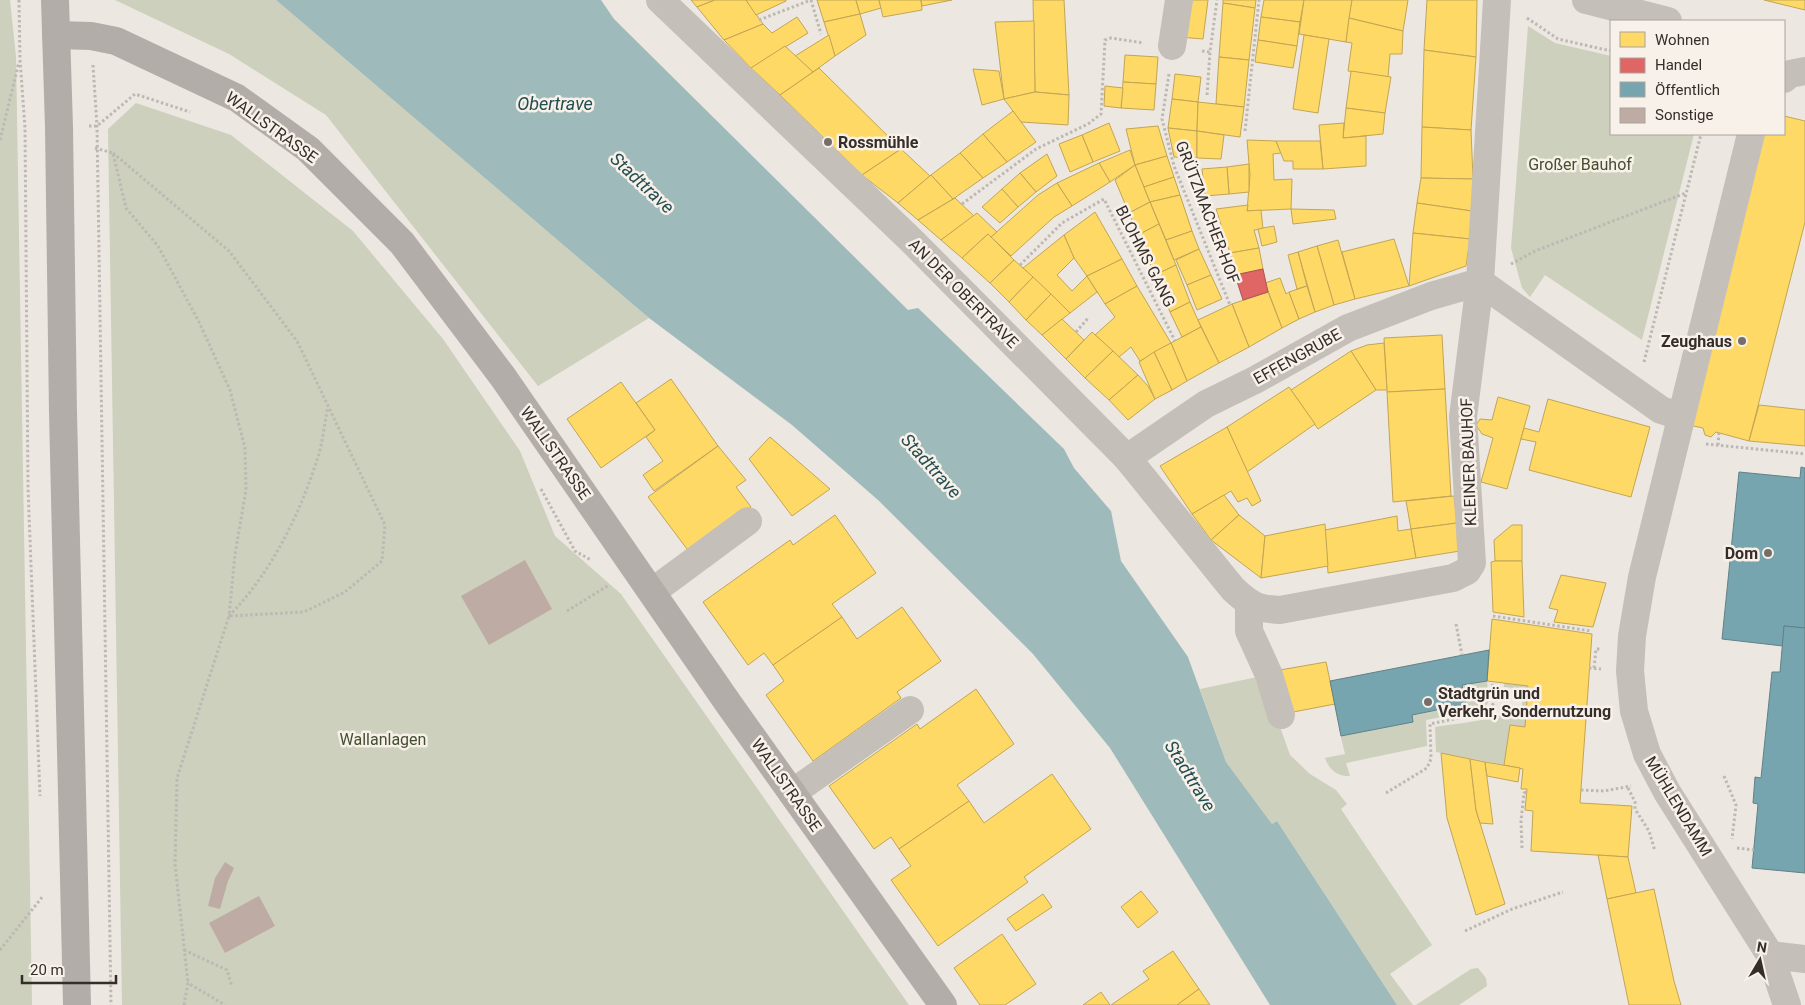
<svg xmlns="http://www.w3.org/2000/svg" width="1805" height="1005" viewBox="0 0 1805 1005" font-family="Roboto,sans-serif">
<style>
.green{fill:#ccd0bc}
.water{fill:#9fbaba}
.homes{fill:#ffd966;stroke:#c2a554}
.shops{fill:#e06666;stroke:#ad5554}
.public{fill:#76a5af;stroke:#628187}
.building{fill:#beaca4}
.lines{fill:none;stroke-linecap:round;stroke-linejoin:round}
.path{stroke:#bdb8b3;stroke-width:3;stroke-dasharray:2.5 2.5;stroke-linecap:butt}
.minor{stroke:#c5bfba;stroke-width:28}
.major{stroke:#b3ada9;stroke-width:28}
.poi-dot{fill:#756e69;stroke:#f8f1e9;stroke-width:2}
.labels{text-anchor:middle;stroke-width:5;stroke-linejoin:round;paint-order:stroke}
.street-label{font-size:16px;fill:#352d29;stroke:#f8f1e9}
.poi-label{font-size:16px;font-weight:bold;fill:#352d29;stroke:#f8f1e9;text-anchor:start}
.park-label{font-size:16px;fill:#43502f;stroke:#f8f1e9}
.water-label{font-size:18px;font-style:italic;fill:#224e52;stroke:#f8f1e9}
</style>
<rect width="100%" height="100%" fill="#ece7e1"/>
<g class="green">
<path d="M0 0H10L16 57 32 1005H0Z"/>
<path d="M115 0H276L649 318 538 386 326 115 229 54Z"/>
<path d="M1528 26 1555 43 1611 56V134H1694L1642 340 1545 275 1530 297 1522 288 1511 248Z"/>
<path d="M136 103 231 135 353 231 443 339 520 451 555 536 621 594 909 1005H122L108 129Z"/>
<path d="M1262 676 1290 755 1310 774 1336 790 1347 804 1341 809 1432 945 1390 974 1413 1005H1397L1277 821 1272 824 1226 762 1200 689Z"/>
<path d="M1487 681 1489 701 1484 709 1426 720 1427 746 1346 763 1350 776C1337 777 1329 769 1325 758L1345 754 1339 729 1466 704 1462 685Z"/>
<path d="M1504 683 1528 686 1525 727 1510 725 1504 765 1436 752 1435 727C1458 723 1505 720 1522 706L1523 689 1504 687Z"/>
<path d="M1478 968 1486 978 1487 986 1459 1005H1416L1471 969Z"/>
</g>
<path class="water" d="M276 0H601L614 19 908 310 918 308 1064 449 1074 468 1111 511 1121 561 1188 657 1226 762 1272 824 1277 821 1397 1005H1270L1110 748 1033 654 878 500 792 425 649 318Z"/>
<g class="homes">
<path d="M691 0H715L697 7Z"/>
<path d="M715 0H746L763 24 724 40 697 7Z"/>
<path d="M746 0H786V1L756 15Z"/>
<path d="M817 0H856L860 14 824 22Z"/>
<path d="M856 0H879L881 8 860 14Z"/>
<path d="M879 0H921L922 10 883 17Z"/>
<path d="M921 0H952L922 6Z"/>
<path d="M1033 0H1064L1069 95 1035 92Z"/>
<path d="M1183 0H1208L1203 39 1179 37Z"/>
<path d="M1223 0H1256L1255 8 1223 3Z"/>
<path d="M1264 0H1304L1300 22 1261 17Z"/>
<path d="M1304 0H1352L1346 42 1299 34Z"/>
<path d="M1352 0H1408L1403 31 1349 18Z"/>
<path d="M1427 0H1477L1476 57 1424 50Z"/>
<path d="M1764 0H1805V10Z"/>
<path d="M1223 3 1255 8 1249 60 1219 57Z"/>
<path d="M860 14 866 35 835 56 824 22Z"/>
<path d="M797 17 808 33 751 68 724 40 763 24 772 33Z"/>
<path d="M1261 17 1300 22 1297 46 1258 40Z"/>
<path d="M1349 18 1403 31 1402 54H1390L1388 77 1348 71 1352 43 1346 42Z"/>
<path d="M1034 21 1035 92 1004 99 995 22Z"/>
<path d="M829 35 835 56 813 72 795 56Z"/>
<path d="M1304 35 1329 39 1318 113 1293 109Z"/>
<path d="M1258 40 1297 46 1293 68 1255 62Z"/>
<path d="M785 46 813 72 780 95 751 68Z"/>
<path d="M1424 50 1476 57 1471 130 1422 127Z"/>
<path d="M1125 55 1158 57 1156 84 1123 82Z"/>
<path d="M1219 57 1249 60 1244 107 1216 104Z"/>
<path d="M819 68 901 149 862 175 780 95Z"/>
<path d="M973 69 999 71 1004 99 982 105Z"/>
<path d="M1351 71 1391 77 1385 113 1346 108Z"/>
<path d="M1175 74 1201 77 1198 102 1172 99Z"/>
<path d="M1123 82 1156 84 1154 110 1121 108Z"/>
<path d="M1105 86 1123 88 1121 108 1104 106Z"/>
<path d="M1035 92 1069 95 1068 125 1021 122 1004 99Z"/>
<path d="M1172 99 1198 102 1197 131 1168 128Z"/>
<path d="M1198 102 1244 107 1240 137 1197 131Z"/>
<path d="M1346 108 1385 113 1383 134 1343 138Z"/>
<path d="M1013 111 1036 142 1007 162 983 134Z"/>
<path d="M1784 116 1805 121V222L1749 441 1716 432 1711 437 1705 435 1703 428 1689 425 1763 134H1784Z"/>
<path d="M1109 123 1120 151 1093 162 1082 135Z"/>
<path d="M1344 123 1343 138 1366 136V166L1323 169 1319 125Z"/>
<path d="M1158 126 1167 156 1135 165 1126 129Z"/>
<path d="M1422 127 1471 130 1473 179 1421 178Z"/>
<path d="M1168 128 1197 131V158L1174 157Z"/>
<path d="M1197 131 1224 135 1221 159 1197 158Z"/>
<path d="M983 134 1007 162 983 178 960 153Z"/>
<path d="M1082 135 1093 162 1070 172 1059 144Z"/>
<path d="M1247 140 1276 141 1281 153 1273 154 1274 180 1292 179 1291 209 1247 211 1250 175Z"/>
<path d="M1276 141H1320L1323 169H1293V161H1284Z"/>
<path d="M901 149 930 176 898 203 862 175Z"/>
<path d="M1130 150 1135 165 1110 182 1099 163Z"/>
<path d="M960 153 983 178 953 199 931 175Z"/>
<path d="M1047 154 1057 176 1036 192 1020 173Z"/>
<path d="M1167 156 1174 177 1144 187 1135 165Z"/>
<path d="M1099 163 1110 182 1072 206 1057 183Z"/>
<path d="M1249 164V192L1229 194 1227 167Z"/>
<path d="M1135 165 1150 202 1129 213 1115 180Z"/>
<path d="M1227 167 1229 194 1205 196 1202 169Z"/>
<path d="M1020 173 1036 192 1018 207 1002 189Z"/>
<path d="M931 175 953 199 918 220 898 203Z"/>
<path d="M1174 177 1180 195 1150 202 1144 187Z"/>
<path d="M1421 178 1473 179 1472 211 1417 203Z"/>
<path d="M1057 183 1072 206 1054 217 1011 256 991 237 1038 195Z"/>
<path d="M1002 189 1018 207 1000 223 982 207Z"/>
<path d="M1180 195 1192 231 1166 240 1150 202Z"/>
<path d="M955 198 974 216 941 240 918 220Z"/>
<path d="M1150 202 1159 224 1138 235 1129 213Z"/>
<path d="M1417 203 1472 211 1470 239 1413 233Z"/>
<path d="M1248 205 1247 211 1261 210 1263 229 1254 230 1259 248 1230 253 1216 209Z"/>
<path d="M1291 209 1334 210 1336 219 1293 224Z"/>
<path d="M1095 212 1122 259 1087 276 1074 258 1064 235Z"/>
<path d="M977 213 997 232 991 237 988 234 962 258 941 240Z"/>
<path d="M1159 224 1176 265 1155 275 1138 235Z"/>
<path d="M1274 226 1277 242 1262 246 1258 229Z"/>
<path d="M1192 231 1199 249 1174 260 1166 240Z"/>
<path d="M1413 233 1470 239 1466 266 1409 286Z"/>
<path d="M988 234 1014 260 990 283 962 258Z"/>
<path d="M1064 235 1074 258 1057 275 1072 291 1087 276 1097 292 1070 313 1023 268Z"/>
<path d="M1394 239 1409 286 1355 299 1342 252Z"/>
<path d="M1338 240 1355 299 1334 305 1317 246Z"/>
<path d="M1317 246 1334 305 1315 312 1298 252Z"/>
<path d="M1259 248 1263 269 1235 275 1230 253Z"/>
<path d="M1199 249 1211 275 1187 285 1176 260Z"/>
<path d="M1298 252 1307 286 1297 289 1288 255Z"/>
<path d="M1122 259 1137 286 1105 304 1087 276Z"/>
<path d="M1014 260 1033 277 1009 302 990 283Z"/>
<path d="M1176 265 1190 302 1170 312 1155 275Z"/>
<path d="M1211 275 1222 299 1197 310 1187 285Z"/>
<path d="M1033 277 1051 294 1026 320 1009 302Z"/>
<path d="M1280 278 1286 294 1289 292 1299 319 1282 328 1265 283Z"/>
<path d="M1137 286 1171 343 1140 361 1131 347 1119 357 1095 335 1115 317 1105 304Z"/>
<path d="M1307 286 1315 312 1299 319 1289 292Z"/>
<path d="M1268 292 1282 328 1249 347 1232 304Z"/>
<path d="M1051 294 1070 313 1042 335 1026 320Z"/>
<path d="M1190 302 1201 327 1182 337 1170 312Z"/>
<path d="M1232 304 1249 347 1219 363 1198 320Z"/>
<path d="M1062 319 1084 340 1066 359 1042 335Z"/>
<path d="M1201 327 1219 363 1187 381 1171 343Z"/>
<path d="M1092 332 1113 351 1085 378 1066 359Z"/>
<path d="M1442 335 1445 389 1387 392 1384 338Z"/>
<path d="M1171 343 1187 381 1172 390 1154 352Z"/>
<path d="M1384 343 1387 390H1376L1351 351 1367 345Z"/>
<path d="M1113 351 1138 375 1109 400 1085 378Z"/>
<path d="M1351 351 1376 390 1318 429 1291 390Z"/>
<path d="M1154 352 1172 390 1155 399 1139 362Z"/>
<path d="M1138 375 1148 386 1155 399 1128 420 1109 400Z"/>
<path d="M671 379 718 446 654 491 643 475 663 461 646 437 655 430 636 403Z"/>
<path d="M621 382 655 430 601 468 567 419Z"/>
<path d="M1289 387 1315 424 1247 472 1227 427Z"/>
<path d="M1445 389 1451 496 1393 502 1387 392Z"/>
<path d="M1498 397 1530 406 1507 489 1481 482 1493 438 1482 434 1476 425 1480 419 1492 420Z"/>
<path d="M1548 399 1650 427 1631 497 1529 470 1536 442 1521 439 1524 428 1539 432Z"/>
<path d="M1759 405 1805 410V446L1749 441Z"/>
<path d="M1227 427 1261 501 1252 506 1247 498 1238 502 1231 491 1192 514 1160 466Z"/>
<path d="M770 437 830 489 792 516 749 459Z"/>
<path d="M718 446 746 480 736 487 751 507 690 553 648 497Z"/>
<path d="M1224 495 1239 515 1211 540 1192 514Z"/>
<path d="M1454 496 1457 523 1411 529 1406 501Z"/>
<path d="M835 515 876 573 832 604 842 617 773 665 764 653 748 665 703 602 790 540 793 545Z"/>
<path d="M1239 515 1265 536 1261 578 1211 540Z"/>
<path d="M1397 516 1398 531 1411 529 1416 558 1328 573 1325 530Z"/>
<path d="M1457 523 1460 551 1416 558 1411 529Z"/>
<path d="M1325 524 1328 566 1261 578 1265 536Z"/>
<path d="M1512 525H1522V561H1495L1494 540Z"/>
<path d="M1495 561H1522L1524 617 1493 612 1491 562Z"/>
<path d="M1561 575 1606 583 1593 627 1554 622 1558 610 1549 608Z"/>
<path d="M902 607 941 661 897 692 901 698 813 761 766 695 784 681 773 665 842 617 857 639Z"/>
<path d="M1492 619 1592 634 1580 803 1632 806 1628 857 1531 851 1533 811 1525 810 1527 789H1521L1523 769 1504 765 1510 725 1525 727 1528 686 1487 681Z"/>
<path d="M1326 662 1335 704 1288 713 1280 670Z"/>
<path d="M976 689 1014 744 957 785 969 801 899 849 891 837 874 849 829 786 917 724 920 729Z"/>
<path d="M1441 753 1470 759 1476 810 1505 904 1476 915 1447 818Z"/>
<path d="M1470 759 1485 762 1493 824 1480 823 1476 810Z"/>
<path d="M1485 762 1520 768 1518 782 1487 776Z"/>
<path d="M1052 774 1091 829 1024 877 1028 882 938 946 891 880 911 866 899 849 969 801 984 823Z"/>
<path d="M1598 855 1628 857 1636 893 1607 899Z"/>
<path d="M1654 889 1674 981 1681 1005H1629L1607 899Z"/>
<path d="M1141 891 1158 912 1138 928 1121 907Z"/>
<path d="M1043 894 1052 907 1016 931 1007 919Z"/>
<path d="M1002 934 1036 984 1005 1005H980L954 968Z"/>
<path d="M1173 951 1199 989 1177 1005H1111L1149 979 1143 971Z"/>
<path d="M1199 989 1210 1005H1177Z"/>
<path d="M1101 992 1110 1005H1083Z"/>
</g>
<path class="shops" d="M1263 269 1268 292 1243 300 1235 275Z"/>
<g class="public">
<path d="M1801 467 1805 468V628L1784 626 1783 646 1722 639 1739 472 1800 478Z"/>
<path d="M1784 626 1805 628V873L1752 868 1758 804 1753 803 1755 777 1761 778 1772 672H1780Z"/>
<path d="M1489 650 1487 681 1462 685 1466 704 1412 715 1413 722 1341 736 1330 681Z"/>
</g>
<g class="building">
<path d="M525 560 552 609 489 645 461 596Z"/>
<path d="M225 862 234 868 228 881 220 909 208 906 215 878Z"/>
<path d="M259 896 275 926 225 953 209 923Z"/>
</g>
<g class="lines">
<g class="path">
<path d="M19 0 20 59 25 128 28 488 40 796"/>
<path d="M811 0 821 34"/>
<path d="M1527 18 1558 39 1611 51"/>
<path d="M759 20 811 0"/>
<path d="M1202 51 1210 52 1217 0"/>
<path d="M93 65 97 126 111 1005"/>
<path d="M1169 74 1162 119 1174 166 1230 305"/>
<path d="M1207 95 1210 52"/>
<path d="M89 126H97L135 94 190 112"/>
<path d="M1245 131 1259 0"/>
<path d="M0 140 19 62"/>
<path d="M95 148 113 153 126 208 158 246 199 322 230 390 245 448 246 490 235 554 229 616C271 573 299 516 317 460 323 443 324 424 328 407"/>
<path d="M113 153 229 251 297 341 385 525 382 561 345 592 304 612 229 616 177 778 175 864 188 983"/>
<path d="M962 204 1036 149 1088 124 1101 114 1105 40 1111 38 1144 43"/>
<path d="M1511 264 1535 251 1686 193"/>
<path d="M1020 265 1062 223 1104 199 1175 341"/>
<path d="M1076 332 1089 317"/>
<path d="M1644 362 1701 134"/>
<path d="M1706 444 1805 454"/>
<path d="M1718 445 1719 433"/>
<path d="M541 489 575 551 591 560"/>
<path d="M567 611 609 585"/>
<path d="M1493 616 1591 631"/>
<path d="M1456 624 1462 655"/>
<path d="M1589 668 1601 669"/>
<path d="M1594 668 1596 649H1602"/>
<path d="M1724 776 1736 805 1732 839"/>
<path d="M1628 788 1635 802V809L1649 831 1655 851"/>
<path d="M1581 790 1604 791 1631 786"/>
<path d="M1386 793 1427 768 1431 759 1430 724 1488 712 1495 701 1492 682"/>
<path d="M1522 848 1521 821 1524 793 1527 792"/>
<path d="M1737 848 1754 850"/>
<path d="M1465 931 1512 909 1563 892"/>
<path d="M0 950 43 896"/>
<path d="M184 950 227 970 232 987"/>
<path d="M184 1005 188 983 225 1005"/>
</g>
<g class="minor">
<path d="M660 0 912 241 1127 458 1233 589C1250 605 1257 609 1280 610L1453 578 1467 571 1472 563 1463 417 1480 282 1497 0"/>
<path d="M1586 0 1668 21"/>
<path d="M1172 46 1179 0"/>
<path d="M1784 79 1790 74 1805 71"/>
<path d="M1751 134 1642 577 1632 636 1630 671 1634 711 1647 754 1667 792 1770 955 1787 1005"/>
<path d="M1480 282 1661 410 1680 416"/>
<path d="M1127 458 1206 404 1255 380 1348 328 1431 296 1480 282"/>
<path d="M652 592 748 521"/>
<path d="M1249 604V631L1269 675 1281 715"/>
<path d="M792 793 910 710"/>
<path d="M1770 955 1805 959"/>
</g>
<g class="major">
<path d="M55 0 59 127 63 413 77 1005"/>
<path d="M56 35 91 36 116 41 237 98 308 149 402 243 503 377 728 703 943 1005"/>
</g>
</g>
<g class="poi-dot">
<circle cx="828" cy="142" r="5"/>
<circle cx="1742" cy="341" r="5"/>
<circle cx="1768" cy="553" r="5"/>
<circle cx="1428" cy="702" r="5"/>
</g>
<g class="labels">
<g class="street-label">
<text transform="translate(272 127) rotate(36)" y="6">WALLSTRASSE</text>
<text transform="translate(1208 212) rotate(69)" y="6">GRÜTZMACHER-HOF</text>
<text transform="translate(1146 256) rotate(63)" y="6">BLOHMS GANG</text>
<text transform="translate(964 293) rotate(45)" y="6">AN DER OBERTRAVE</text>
<text transform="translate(1297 356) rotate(-29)" y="6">EFFENGRUBE</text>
<text transform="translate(556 453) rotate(55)" y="6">WALLSTRASSE</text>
<text transform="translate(1468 462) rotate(-92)" y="6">KLEINER BAUHOF</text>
<text transform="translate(787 785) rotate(55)" y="6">WALLSTRASSE</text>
<text transform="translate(1679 806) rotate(59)" y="6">MÜHLENDAMM</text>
</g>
<g class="poi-label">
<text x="838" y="148">Rossmühle</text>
<text x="1732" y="347" text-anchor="end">Zeughaus</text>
<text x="1758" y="559" text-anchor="end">Dom</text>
<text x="1438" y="699">Stadtgrün und<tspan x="1438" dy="18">Verkehr, Sondernutzung</tspan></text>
</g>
<g class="park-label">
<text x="1580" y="170">Großer Bauhof</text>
<text x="383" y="745">Wallanlagen</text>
</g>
<g class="water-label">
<text x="555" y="110">Obertrave</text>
<text transform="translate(642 183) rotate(43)" y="6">Stadttrave</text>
<text transform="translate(931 466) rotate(48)" y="6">Stadttrave</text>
<text transform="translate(1190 776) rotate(58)" y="6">Stadttrave</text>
</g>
</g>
<rect x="1610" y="20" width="175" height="115" fill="#f8f1e9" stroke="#aaa39c"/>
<rect x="1620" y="32" width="25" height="15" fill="#ffd966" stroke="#aaa39c"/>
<text x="1655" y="45" font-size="15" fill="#352d29">Wohnen</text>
<rect x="1620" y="58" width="25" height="15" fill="#e06666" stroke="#aaa39c"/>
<text x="1655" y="70" font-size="15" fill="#352d29">Handel</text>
<rect x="1620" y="82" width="25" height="15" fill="#76a5af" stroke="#aaa39c"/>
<text x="1655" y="95" font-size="15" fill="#352d29">Öffentlich</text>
<rect x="1620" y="108" width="25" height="15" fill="#beaca4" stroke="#aaa39c"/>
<text x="1655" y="120" font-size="15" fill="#352d29">Sonstige</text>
<g transform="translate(1760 960) rotate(9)" stroke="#f8f1e9" stroke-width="4" paint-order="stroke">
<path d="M0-4L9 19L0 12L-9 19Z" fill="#352d29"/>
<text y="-8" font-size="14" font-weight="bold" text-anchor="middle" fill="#352d29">N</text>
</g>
<path d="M22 975v8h94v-8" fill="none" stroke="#352d29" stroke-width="2.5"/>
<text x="30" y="975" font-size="15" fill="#352d29" stroke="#f8f1e9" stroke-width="4" paint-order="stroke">20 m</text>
</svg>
